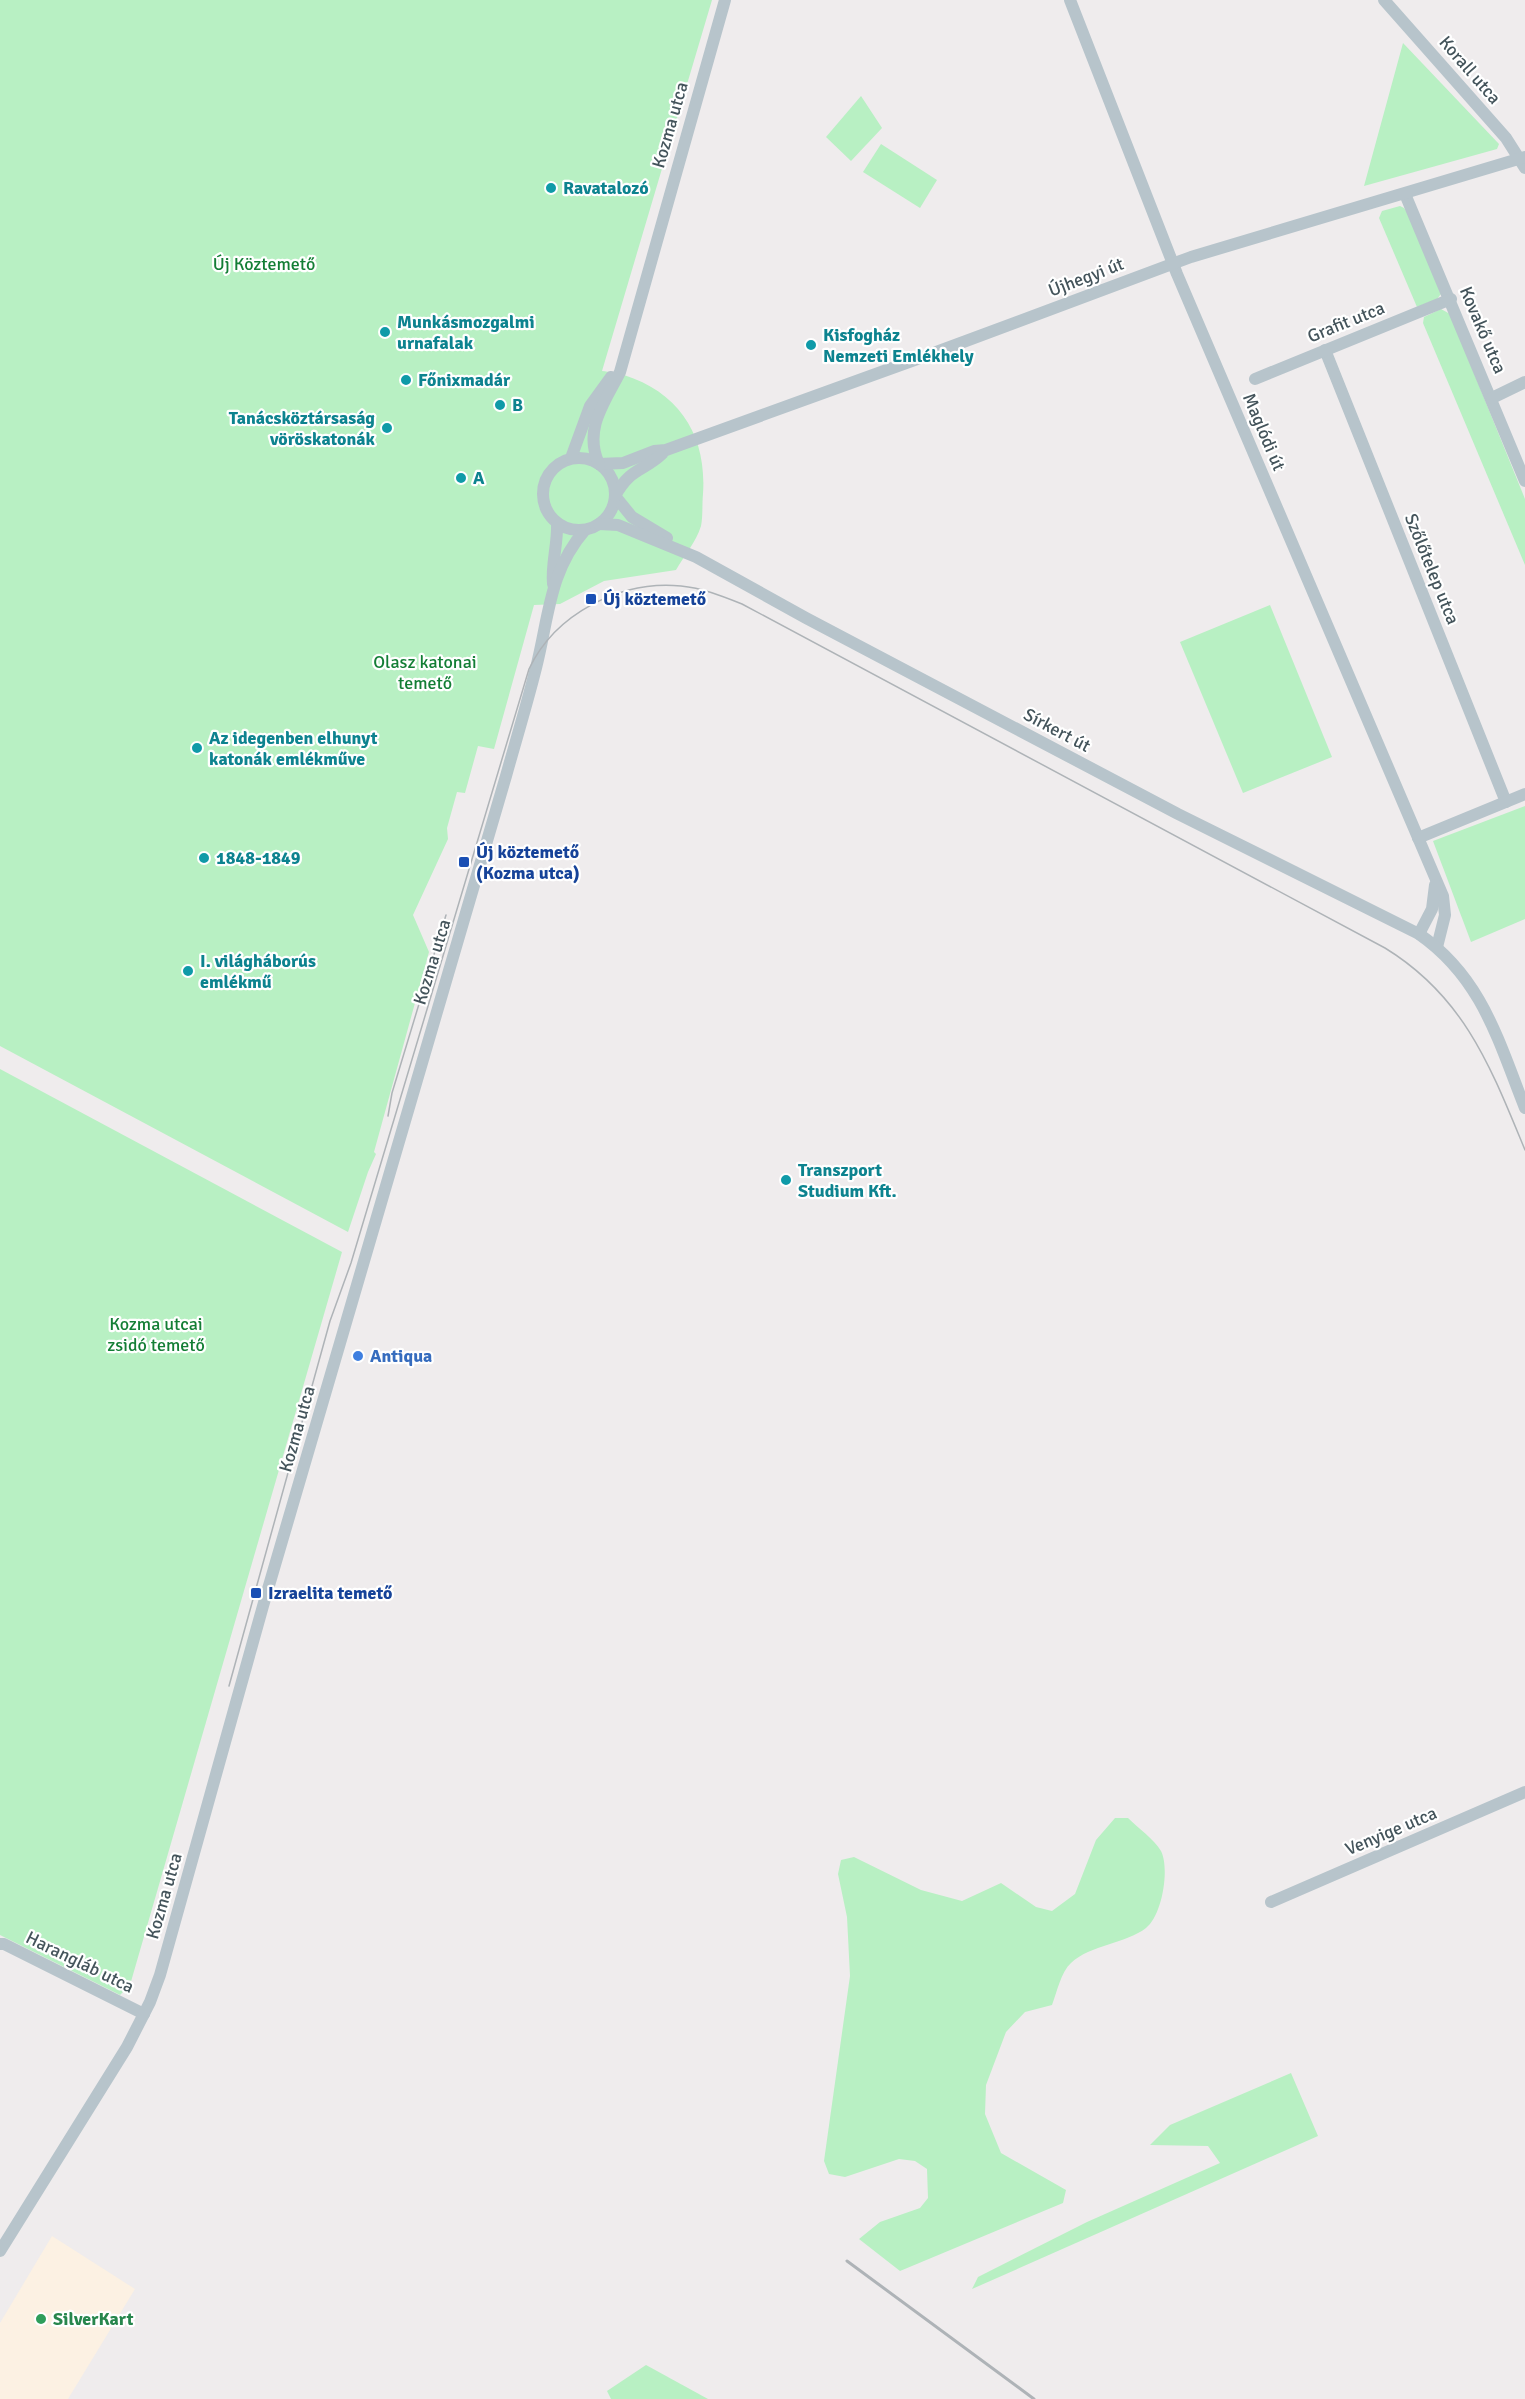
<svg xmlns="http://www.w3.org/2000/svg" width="1525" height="2399" viewBox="0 0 1525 2399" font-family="Signika,sans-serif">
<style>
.commercial{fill:#fcf1e3}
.green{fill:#b8f0c3}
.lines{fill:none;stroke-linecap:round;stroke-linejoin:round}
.minor{stroke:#b7c4cb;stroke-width:12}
.tram{stroke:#aeb3b7;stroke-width:1.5}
.rail{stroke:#aeb3b7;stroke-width:3}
.culture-dot{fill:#0f9aa8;stroke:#fff;stroke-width:2}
.transit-dot{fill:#1a4fb4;stroke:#fff;stroke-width:2}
.shop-dot{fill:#3f7fe0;stroke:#fff;stroke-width:2}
.leisure-dot{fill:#2e9e5b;stroke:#fff;stroke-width:2}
.labels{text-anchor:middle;stroke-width:4.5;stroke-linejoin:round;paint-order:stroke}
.street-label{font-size:18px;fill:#44545b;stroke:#fff}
.culture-label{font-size:18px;font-weight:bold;fill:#0d838f;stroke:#fff;text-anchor:start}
.park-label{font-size:18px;fill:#137e35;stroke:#fff}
.transit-label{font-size:18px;font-weight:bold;fill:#164399;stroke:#fff;text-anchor:start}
.shop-label{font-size:18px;font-weight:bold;fill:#366cbe;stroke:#fff;text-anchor:start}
.leisure-label{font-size:18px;font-weight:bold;fill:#27864d;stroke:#fff;text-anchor:start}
</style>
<rect width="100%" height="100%" fill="#efeced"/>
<path class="commercial" d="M52 2236 135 2289 68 2399H0V2323Z"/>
<g class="green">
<path d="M0 0H712L602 371C609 372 617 372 624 375 680 393 707 436 703 494 702 504 703 516 701 526 696 542 684 556 676 570L604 581 560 604 534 605 494 749 478 746 465 793 457 792 447 828 448 839 413 915 429 952 374 1152 376 1154 368 1172 348 1232 0 1046Z"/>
<path d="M1403 43 1499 144 1497 149 1364 186Z"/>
<path d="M861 96 882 128 851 161 826 137Z"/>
<path d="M881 144 937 180 920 208 863 172Z"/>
<path d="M1400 206 1404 208 1409 215 1441 294 1437 299 1417 307 1379 218 1382 211Z"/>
<path d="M1441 309 1450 314 1525 499V565L1423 323 1424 317Z"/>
<path d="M1270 605 1332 757 1243 793 1180 642Z"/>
<path d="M1525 806V919L1471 942 1433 841Z"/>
<path d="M0 1069 342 1252 130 1985 120 1995 0 1935Z"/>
<path d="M1115 1818H1128C1138 1828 1154 1839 1161 1851 1170 1869 1162 1916 1146 1928 1127 1943 1090 1945 1071 1963 1061 1972 1057 1992 1052 2005L1025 2012 1006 2032 986 2085 985 2114 1001 2153 1066 2190 1063 2203 900 2271 859 2239 880 2222 920 2208 928 2198 927 2169 915 2161 899 2159 845 2177 829 2174 824 2161 850 1976 847 1917 838 1874 841 1860 854 1857 921 1890 962 1901 1001 1883 1036 1907 1052 1911 1075 1894 1096 1840Z"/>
<path d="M1291 2073 1318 2136 972 2289 978 2277 1087 2222 1220 2163 1208 2146 1150 2145 1170 2125Z"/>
<path d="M646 2365 708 2399H611L607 2391Z"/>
</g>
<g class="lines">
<g class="minor">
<path d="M1070 0 1177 274 1443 896 1445 915 1437 947"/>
<path d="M1384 0 1506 138 1525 168"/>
<path d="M1405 194 1525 481"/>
<path d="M1325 350 1506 802"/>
<path d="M1255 379 1451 299"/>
<path d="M1492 398 1525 382"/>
<circle cx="579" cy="494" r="36"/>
<path d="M571 458 590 406 611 377"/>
<path d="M599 464 623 463 654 451 666 450 931 354 1191 257 1525 157"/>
<path d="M599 464C583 429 605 402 620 372L725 0"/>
<path d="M615 496 632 517 667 538"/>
<path d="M615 496C631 467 643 472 662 454"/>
<path d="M599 524 618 525 696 557 806 618 1178 814 1419 934C1482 978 1498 1040 1525 1108"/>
<path d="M553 584C551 564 558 544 557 523"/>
<path d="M1418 838 1525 794"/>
<path d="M1419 934 1432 909 1435 885"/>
<path d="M1271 1902 1525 1792"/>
<path d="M0 1944H4L144 2014"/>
<path d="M0 2251 127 2047 150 2002 160 1975 263 1606 506 776C516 740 527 704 536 668 549 617 549 571 585 530"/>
</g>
<g class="tram">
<path d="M388 1116 392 1093 446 915"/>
<path d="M229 1686 330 1321 351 1263 529 669C555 614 620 580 681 586 702 588 722 596 742 604L1385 948C1465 997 1491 1068 1525 1150"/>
</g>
<path class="rail" d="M847 2261 1034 2399"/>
</g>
<g class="culture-dot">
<circle cx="551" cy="188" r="6"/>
<circle cx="385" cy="332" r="6"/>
<circle cx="811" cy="345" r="6"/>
<circle cx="406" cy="380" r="6"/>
<circle cx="500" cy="405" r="6"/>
<circle cx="387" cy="428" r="6"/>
<circle cx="461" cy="478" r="6"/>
<circle cx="197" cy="748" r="6"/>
<circle cx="204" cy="858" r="6"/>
<circle cx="188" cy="971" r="6"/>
<circle cx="786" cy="1180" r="6"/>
</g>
<g class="transit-dot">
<rect x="585" y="593" width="12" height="12" rx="3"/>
<rect x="458" y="856" width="12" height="12" rx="3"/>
<rect x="250" y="1587" width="12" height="12" rx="3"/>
</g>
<circle class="shop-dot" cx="358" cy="1356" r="6"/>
<circle class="leisure-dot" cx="41" cy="2319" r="6"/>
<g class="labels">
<g class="street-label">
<text transform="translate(1470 70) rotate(49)" y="6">Korall utca</text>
<text transform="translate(670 125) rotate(-74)" y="6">Kozma utca</text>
<text transform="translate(1086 277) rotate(-21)" y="6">Újhegyi út</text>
<text transform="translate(1346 322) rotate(-22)" y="6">Grafit utca</text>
<text transform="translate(1483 330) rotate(67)" y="6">Kovakő utca</text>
<text transform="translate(1264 432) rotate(67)" y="6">Maglódi út</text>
<text transform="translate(1432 569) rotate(68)" y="6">Szőlőtelep utca</text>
<text transform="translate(1057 730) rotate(28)" y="6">Sírkert út</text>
<text transform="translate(432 962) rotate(-73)" y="6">Kozma utca</text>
<text transform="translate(297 1429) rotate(-74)" y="6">Kozma utca</text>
<text transform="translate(1391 1831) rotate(-23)" y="6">Venyige utca</text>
<text transform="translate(164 1896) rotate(-74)" y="6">Kozma utca</text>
<text transform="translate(80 1962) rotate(26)" y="6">Harangláb utca</text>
</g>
<g class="culture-label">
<text x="563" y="194">Ravatalozó</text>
<text x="397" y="328">Munkásmozgalmi<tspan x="397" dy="21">urnafalak</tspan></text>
<text x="823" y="341">Kisfogház<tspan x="823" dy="21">Nemzeti Emlékhely</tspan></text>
<text x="418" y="386">Főnixmadár</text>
<text x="512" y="411">B</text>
<text x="375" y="424" text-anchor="end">Tanácsköztársaság<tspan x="375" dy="21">vöröskatonák</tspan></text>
<text x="473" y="484">A</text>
<text x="209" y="744">Az idegenben elhunyt<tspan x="209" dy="21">katonák emlékműve</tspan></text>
<text x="216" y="864">1848-1849</text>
<text x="200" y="967">I. világháborús<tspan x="200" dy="21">emlékmű</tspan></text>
<text x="798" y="1176">Transzport<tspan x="798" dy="21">Studium Kft.</tspan></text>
</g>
<g class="park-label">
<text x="264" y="270">Új Köztemető</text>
<text x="425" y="668">Olasz katonai<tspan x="425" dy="21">temető</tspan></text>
<text x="156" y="1330">Kozma utcai<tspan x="156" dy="21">zsidó temető</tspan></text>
</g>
<g class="transit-label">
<text x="603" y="605">Új köztemető</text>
<text x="476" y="858">Új köztemető<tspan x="476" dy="21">(Kozma utca)</tspan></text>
<text x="268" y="1599">Izraelita temető</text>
</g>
<g class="shop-label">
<text x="370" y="1362">Antiqua</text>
</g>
<g class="leisure-label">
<text x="53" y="2325">SilverKart</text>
</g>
</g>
</svg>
